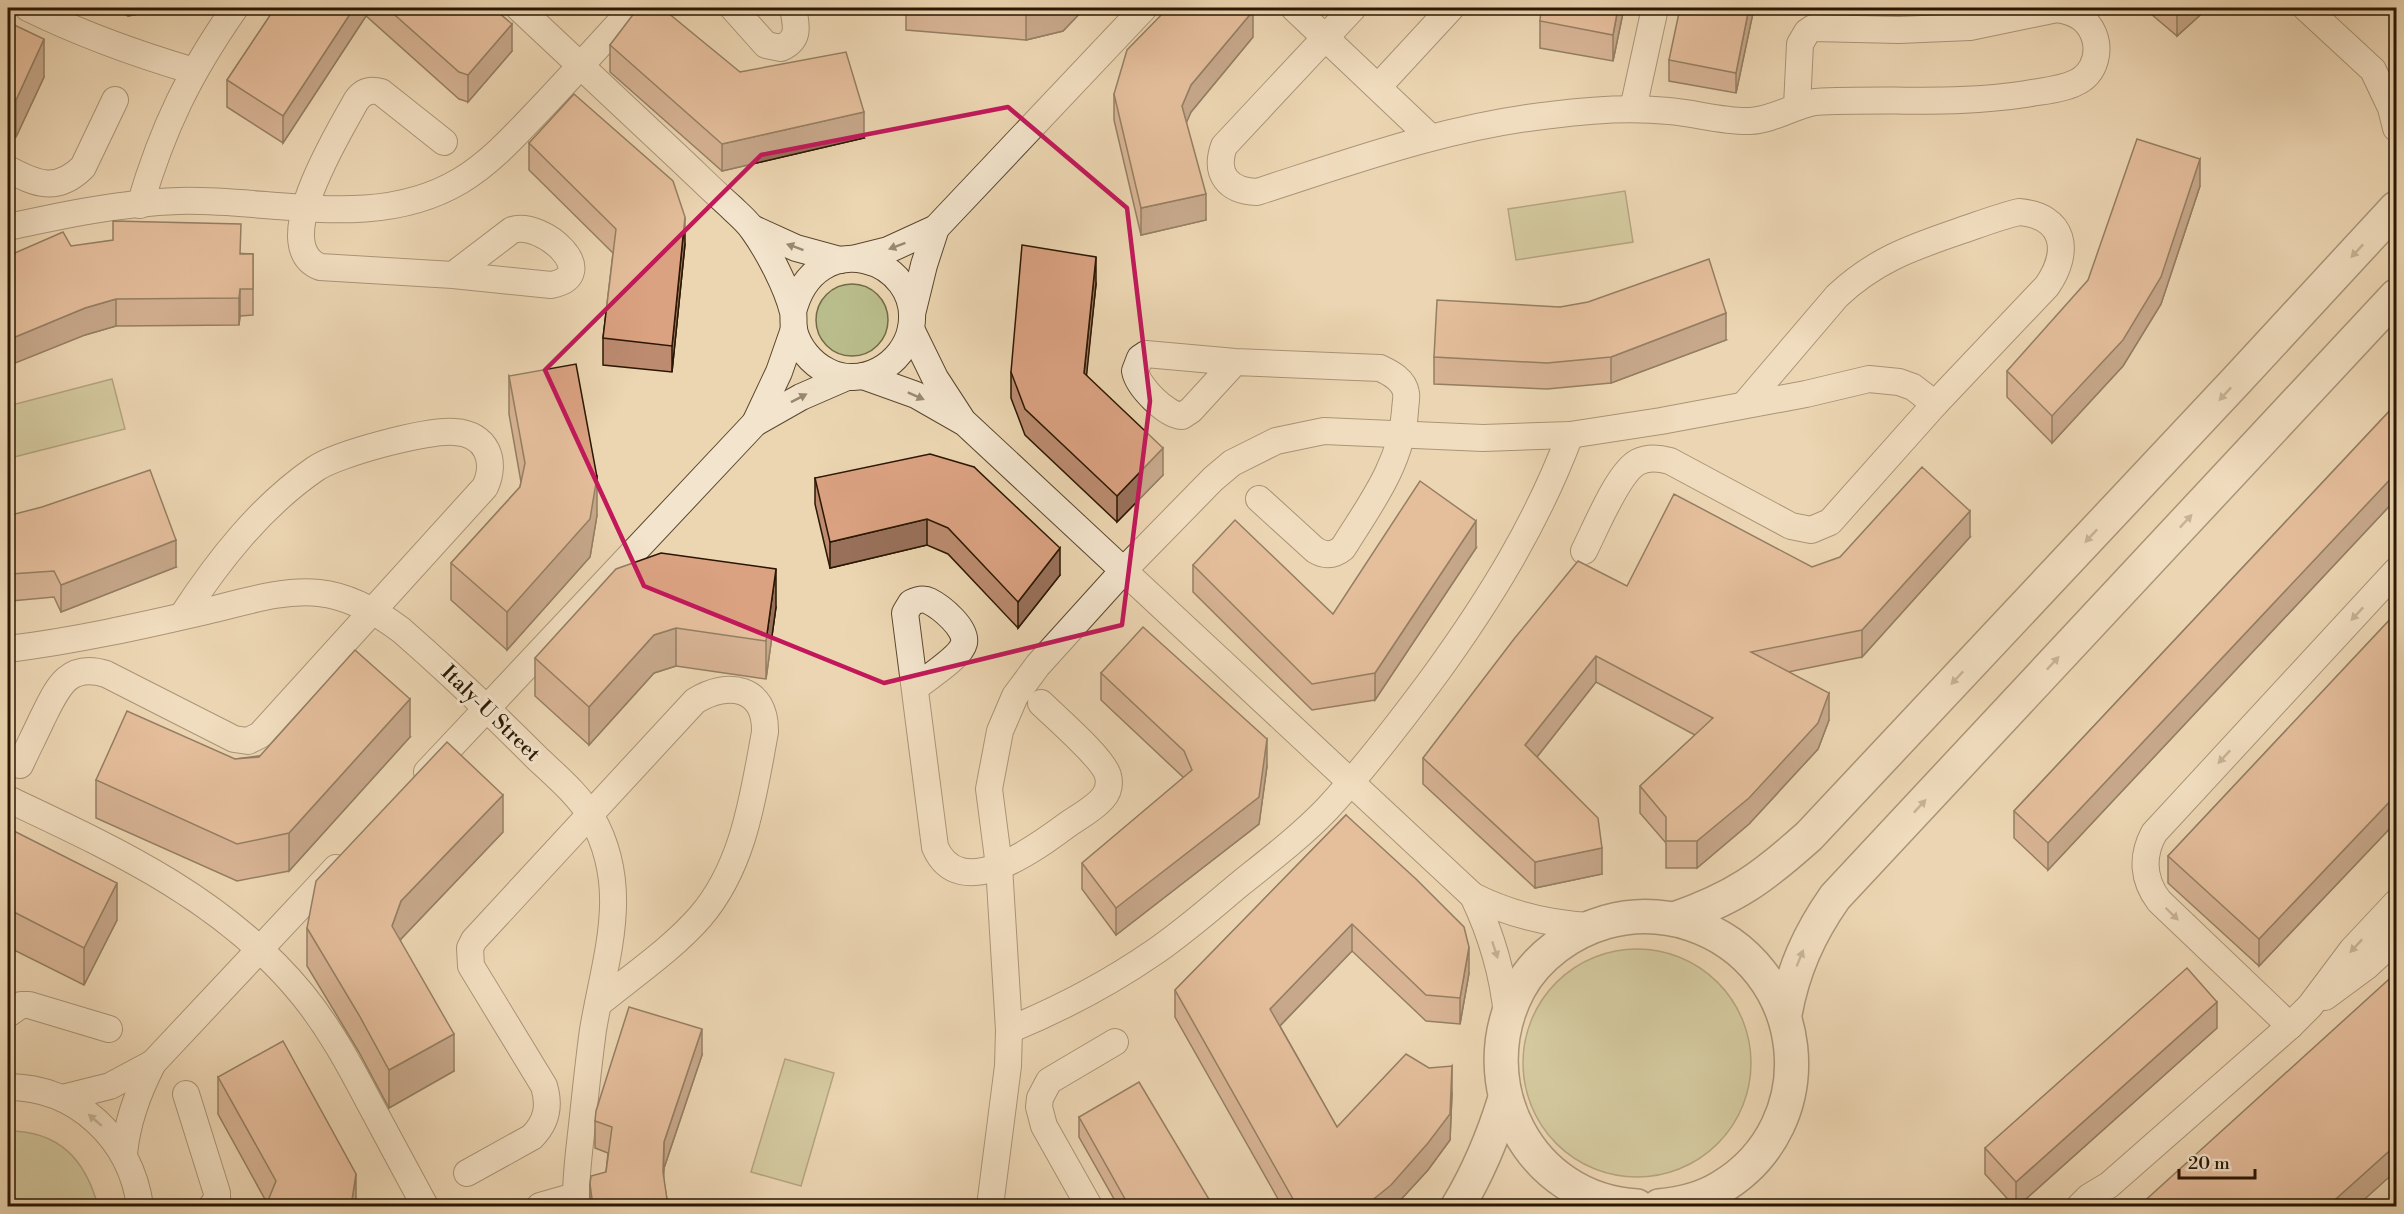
<svg xmlns="http://www.w3.org/2000/svg" width="2404" height="1214" viewBox="0 0 2404 1214" font-family="'Libre Bodoni',serif">
<style>
.green{fill:#b9bd8b;stroke:#726a46;stroke-width:1.5}
.lines{fill:none;stroke-linecap:round;stroke-linejoin:round}
.minor-casing{stroke:#5a472e;stroke-width:28}
.tertiary-casing{stroke:#5a472e;stroke-width:36}
.minor{stroke:#f3e4cd;stroke-width:26}
.tertiary{stroke:#f3e4cd;stroke-width:33}
.wall{fill:#bc8b70;stroke:#2a1702;stroke-width:1.5}
.shaded-wall{fill:#99715b;stroke:#2a1702;stroke-width:1.5}
.building{fill:#dba282;stroke:#2a1702;stroke-width:1.5}
.oneway{fill:#998872}
.marked{fill:none;stroke:#c2185b;stroke-width:4.5;stroke-linejoin:round}
.labels{text-anchor:middle;stroke-width:6;stroke-linejoin:round;paint-order:stroke}
.street-label{font-size:21px;fill:#2a1702;stroke:#f3e4cd}
</style>
<rect width="100%" height="100%" fill="#ecd6b2"/>
<filter id="stains"><feTurbulence type="fractalNoise" baseFrequency=".00333" numOctaves="4"/><feColorMatrix values="0 0 0 0 .2 0 0 0 0 .09 0 0 0 0 .02 0 0 0 .5 -.17"/></filter>
<radialGradient id="worn" r=".72"><stop offset=".6" stop-color="#630" stop-opacity="0"/><stop offset="1" stop-color="#630" stop-opacity=".3"/></radialGradient>
<g class="green">
<path d="M1625 191 1633 242 1516 260 1508 209Z"/>
<circle cx="852" cy="320" r="36"/>
<path d="M112 379 125 429 10 458 8 449V406Z"/>
<circle cx="1637" cy="1063" r="114"/>
<path d="M785 1059 834 1073 801 1186 751 1172Z"/>
<path d="M8 1131C59 1131 85 1159 98 1206H8Z"/>
</g>
<g class="lines">
<g class="minor-casing">
<g id="minor">
<path d="M28 8C81 34 136 54 194 71"/>
<path d="M519 8C573 58 627 109 681 160 698 176 714 192 731 207 738 214 747 221 753 230 768 251 787 287 793 312 794 317 793 324 794 330 798 347 811 363 827 371 861 389 904 365 911 328 924 258 815 223 793 312"/>
<path d="M733 8 766 45 781 48C801 39 796 25 793 8"/>
<path d="M1294 8 1430 137"/>
<path d="M1353 8 1224 146C1214 174 1228 191 1257 192 1353 161 1449 126 1551 115 1589 110 1630 107 1669 111 1695 113 1723 122 1750 121 1773 120 1793 106 1815 102 1886 98 1955 105 2026 94 2041 91 2061 90 2075 83 2096 74 2102 48 2091 29 2084 16 2072 11 2057 9L1970 27 1899 30 1813 28 1807 32 1800 44 1797 106"/>
<path d="M2306 8 2373 70 2391 108 2396 128"/>
<path d="M1378 87 1451 8"/>
<path d="M1633 109 1655 8"/>
<path d="M444 142 381 92C370 89 362 92 356 101 340 131 267 246 320 267L453 275 551 285C603 275 543 220 512 230L453 275"/>
<path d="M8 169C36 184 57 193 83 167L115 100"/>
<path d="M140 205C163 127 189 74 235 8"/>
<path d="M8 227C64 215 120 203 178 201 272 198 374 232 460 181 493 161 518 132 544 105 574 73 604 40 633 8"/>
<path d="M752 228 796 248 840 260"/>
<path d="M856 258 888 250 936 228 1144 8"/>
<path d="M912 314 924 265 936 228"/>
<path d="M911 329 935 378 961 418"/>
<path d="M1235 362 1191 410 1182 416C1166 415 1138 387 1135 371L1140 358 1146 354 1235 362 1380 368C1391 373 1404 380 1406 393 1407 398 1405 406 1405 411 1402 463 1369 506 1343 548 1333 556 1325 556 1315 550L1259 499"/>
<path d="M863 376 916 395 965 423 1473 896C1511 915 1548 924 1591 926"/>
<path d="M755 423 801 397 847 377"/>
<path d="M1584 551C1595 530 1618 472 1638 462 1648 457 1659 458 1670 461L1791 526 1811 530 1830 522 1935 404 2047 286C2071 251 2065 216 2019 212 1998 217 1978 225 1957 232 1910 248 1874 261 1837 296L1744 405"/>
<path d="M8 649C74 641 141 626 206 611 242 603 281 589 319 593 349 596 377 612 401 630 448 671 493 714 537 758 556 776 579 795 592 818 632 889 605 957 593 1030 589 1059 586 1088 583 1116 580 1146 575 1176 576 1206"/>
<path d="M915 688C927 678 961 657 964 643 967 628 941 607 929 601 923 598 917 600 911 603L905 613 935 847C960 905 1036 848 1067 825 1078 817 1094 809 1103 798 1108 792 1110 784 1108 776 1105 760 1055 717 1041 703"/>
<path d="M20 765C27 750 35 734 42 719 57 689 67 662 106 674L234 739 248 741 260 735 485 487C497 461 487 434 455 432 429 429 336 454 315 469 260 507 218 561 182 616"/>
<path d="M427 772 755 423 779 372 794 329"/>
<path d="M8 799C116 850 224 899 302 994 329 1027 349 1064 369 1102 388 1137 407 1172 425 1206"/>
<path d="M1473 896C1492 936 1503 973 1507 1016"/>
<path d="M2325 997 2367 966 2396 939"/>
<path d="M8 1014 21 1005H29L109 1029"/>
<path d="M2290 1026 2159 901C2143 880 2141 857 2154 833L2396 571"/>
<path d="M1009 1030C1060 1009 1108 984 1153 953 1184 932 1212 907 1241 883 1271 859 1301 836 1327 809 1366 767 1401 721 1435 675 1490 599 1537 523 1570 435"/>
<path d="M8 1087C77 1087 131 1139 140 1206"/>
<path d="M186 1094 217 1193V1199L212 1206"/>
<path d="M62 1098 110 1086 153 1063 336 868"/>
<path d="M124 1154C127 1121 138 1092 153 1063"/>
<path d="M467 1173 532 1137C547 1122 550 1106 544 1086L471 966 470 948 474 940 695 701C728 680 766 687 765 732 753 797 744 866 700 917 671 950 632 976 598 1004"/>
<path d="M540 1206 575 1196"/>
<path d="M990 1206 1008 1066 1009 1030 999 866 989 789 1000 731 1015 696 1038 665 1123 571 1213 479 1232 463 1276 441 1324 431 1483 438 1570 435 1661 421 1806 394 1869 379 1899 382 1913 387 1935 404"/>
<path d="M1089 1206 1044 1126 1039 1107 1040 1098 1049 1081 1115 1042"/>
<path d="M2080 1206 2089 1197 2109 1185 2290 1026 2310 1006 2352 950 2396 903"/>
</g>
</g>
<g class="tertiary-casing">
<g id="tertiary">
<path d="M1674 919C1735 898 1762 878 1809 836L2237 380 2396 208"/>
<path d="M1785 1014C1793 970 1809 934 1835 897L2396 296"/>
<path d="M1458 1206C1479 1171 1493 1137 1505 1098"/>
<path d="M1637 1206C1529 1200 1469 1083 1519 989 1537 956 1571 932 1606 922 1635 914 1663 915 1691 924 1810 964 1828 1124 1720 1188 1702 1199 1680 1204 1659 1206"/>
</g>
</g>
<use href="#minor" class="minor"/>
<use href="#tertiary" class="tertiary"/>
</g>
<g class="wall">
<path d="M110 8H169L128 16Z"/>
<path d="M275 8H493L512 51 468 102 459 99 366 16 283 143 227 107V80Z"/>
<path d="M906 8H1085L1063 31 1026 40 906 30Z"/>
<path d="M1624 8 1613 61 1540 48V21Z"/>
<path d="M1754 8 1736 93 1669 81V60Z"/>
<path d="M2144 8H2208L2177 36Z"/>
<path d="M8 22 44 77 16 137 8 133Z"/>
<path d="M1253 37 1191 112 1186 122 1206 220 1141 235 1114 120V94Z"/>
<path d="M610 45 740 72 864 138 722 171 610 72Z"/>
<path d="M529 143 685 244 672 372 603 365V338L613 253 529 170Z"/>
<path d="M2200 186 2161 304 2123 366 2052 443 2007 397V371Z"/>
<path d="M71 246 253 254V315L240 316 239 325 116 326 85 335Z"/>
<path d="M1096 284 1086 375 1163 475 1117 522 1025 435 1011 398V372Z"/>
<path d="M1560 307 1726 340 1611 383 1547 389 1434 384V357Z"/>
<path d="M509 376 597 515 590 557 507 650 451 600V563L520 487 521 482 509 414Z"/>
<path d="M2397 403V498L2048 870 2014 838V811Z"/>
<path d="M974 467 1060 575 1018 628 948 554 927 545 830 568 815 504V478Z"/>
<path d="M8 515 176 567 61 612 54 597 11 601 10 620H8Z"/>
<path d="M1970 537 1862 657 1788 672 1829 720 1818 749 1749 824 1697 868H1666V843L1640 813V786L1695 735 1596 682 1537 757 1602 874 1535 888 1423 784V758L1627 586 1812 567Z"/>
<path d="M1476 548 1375 700 1312 710 1193 592V565L1333 614Z"/>
<path d="M776 607 766 679 676 666 654 673 589 745 535 696V658Z"/>
<path d="M2397 612V821L2259 966 2168 883V856Z"/>
<path d="M1101 673 1267 766 1259 824 1116 935 1082 889V863L1184 778 1101 700Z"/>
<path d="M410 737 289 871 237 881 96 818V780L235 759Z"/>
<path d="M1346 815 1469 973 1460 1024 1426 1021 1352 951 1280 1026 1337 1127 1452 1093 1450 1140 1428 1170 1395 1206H1282L1175 1017V990Z"/>
<path d="M8 828 117 920 84 985 8 947Z"/>
<path d="M503 832 401 939 400 940 454 1071 389 1108 359 1052 307 966V928Z"/>
<path d="M2217 1028 2018 1206H2014L1985 1174V1148Z"/>
<path d="M702 1055 664 1168 663 1176 668 1206H590V1184L606 1172 608 1153 595 1148V1121Z"/>
<path d="M218 1077 356 1206 267 1203 218 1114Z"/>
<path d="M1079 1117 1213 1206H1118L1079 1137Z"/>
</g>
<g class="shaded-wall">
<path d="M128 8H169L128 16Z"/>
<path d="M354 8H366V16L283 143V116Z"/>
<path d="M1049 8H1085L1063 31 1026 40V13Z"/>
<path d="M1618 8H1624L1613 61V35Z"/>
<path d="M1749 8H1754L1736 93V73Z"/>
<path d="M2180 8H2208L2177 36V10Z"/>
<path d="M1253 11V37L1191 112 1182 133V106L1191 85Z"/>
<path d="M512 24V51L468 102V75Z"/>
<path d="M44 39V77L16 137V100Z"/>
<path d="M864 112V138L722 171V144Z"/>
<path d="M2200 159V186L2161 304 2123 366 2052 443V416Z"/>
<path d="M1206 194V220L1141 235V208Z"/>
<path d="M685 217V244L672 372V346Z"/>
<path d="M1096 257V284L1084 400V373Z"/>
<path d="M240 289V316L239 325V298Z"/>
<path d="M116 299V326L85 335 8 366V340L85 308Z"/>
<path d="M1726 313V340L1611 383V357Z"/>
<path d="M1163 448V475L1117 522V496Z"/>
<path d="M2397 472V498L2048 870V843Z"/>
<path d="M597 477V515L590 557 507 650V612Z"/>
<path d="M1970 511V537L1862 657V630Z"/>
<path d="M927 519V545L830 568V542Z"/>
<path d="M1476 521V548L1375 700V673Z"/>
<path d="M176 540V567L61 612V585Z"/>
<path d="M1060 548V575L1018 628V602Z"/>
<path d="M776 569V607L766 679V641Z"/>
<path d="M11 574V601L10 620V593Z"/>
<path d="M676 628V666L654 673 589 745V707L654 635Z"/>
<path d="M1596 656V682L1525 772V745Z"/>
<path d="M1829 693V720L1818 749 1749 824 1697 868V841Z"/>
<path d="M410 699V737L289 871V833Z"/>
<path d="M1267 739V766L1259 824 1116 935V908Z"/>
<path d="M2397 794V821L2259 966V939Z"/>
<path d="M503 795V832L401 939 392 963V926L401 901Z"/>
<path d="M1602 848V874L1535 888V862Z"/>
<path d="M117 883V920L84 985V948Z"/>
<path d="M1352 924V951L1270 1036V1009Z"/>
<path d="M1469 947V973L1460 1024V998Z"/>
<path d="M2217 1002V1028L2018 1206H2016V1182Z"/>
<path d="M702 1029V1055L664 1168 663 1199 664 1142Z"/>
<path d="M454 1034V1071L389 1108V1070Z"/>
<path d="M1452 1066V1093L1450 1140 1428 1170 1395 1206H1365Z"/>
<path d="M2397 1144V1170L2357 1206H2328Z"/>
<path d="M356 1174V1206H351Z"/>
</g>
<g class="building">
<path d="M275 8H354L283 116 227 80Z"/>
<path d="M387 8H493L512 24 468 75 459 72Z"/>
<path d="M638 8H662L740 72 846 52 864 112 722 144 610 45Z"/>
<path d="M958 8H1049L1026 13Z"/>
<path d="M1168 8H1251L1253 11 1191 85 1182 106 1206 194 1141 208 1114 94 1127 50Z"/>
<path d="M1541 8H1618L1613 35 1540 21Z"/>
<path d="M1680 8H1749L1736 73 1669 60Z"/>
<path d="M8 22 44 39 16 100 8 96Z"/>
<path d="M574 94 673 181 685 217 672 346 603 338 616 229 529 143Z"/>
<path d="M2137 139 2200 159 2161 277 2123 340 2052 416 2007 371 2088 280Z"/>
<path d="M113 221 241 224 240 254H253V289H240L239 298 116 299 85 308 8 340V256L63 232 71 246 113 240Z"/>
<path d="M1022 245 1096 257 1084 373 1163 448 1117 496 1025 409 1011 372Z"/>
<path d="M1709 259 1726 313 1611 357 1547 363 1434 357 1437 300 1560 307 1588 302Z"/>
<path d="M576 364 597 477 590 519 507 612 451 563 520 487 525 463 509 376Z"/>
<path d="M2397 403V472L2048 843 2014 811Z"/>
<path d="M930 454 974 467 1060 548 1018 602 948 528 927 519 830 542 815 478Z"/>
<path d="M1922 467 1970 511 1862 630 1751 652 1829 693 1818 723 1749 798 1697 841H1666V817L1640 786 1713 718 1596 656 1525 745 1598 818 1602 848 1535 862 1423 758 1514 639 1578 561 1627 586 1674 494 1812 567 1840 557Z"/>
<path d="M150 470 176 540 61 585 54 571 11 574 10 593H8V515H11L42 507Z"/>
<path d="M1420 481 1476 521 1375 673 1312 684 1193 565 1235 520 1333 614Z"/>
<path d="M661 553 776 569 766 641 676 628 654 635 589 707 535 658 616 569Z"/>
<path d="M2397 612V794L2259 939 2168 856Z"/>
<path d="M1143 627 1267 739 1259 797 1116 908 1082 863 1192 770 1184 751 1101 673Z"/>
<path d="M355 650 410 699 289 833 237 844 96 780 127 711 235 759 259 757Z"/>
<path d="M447 742 503 795 401 901 392 926 454 1034 389 1070 359 1015 307 928 316 881Z"/>
<path d="M1346 815 1416 879 1464 927 1469 947 1460 998 1426 995 1352 924 1270 1009 1337 1127 1406 1054 1429 1068 1452 1066 1450 1114 1428 1143 1391 1185 1365 1206H1297L1175 990Z"/>
<path d="M8 828 117 883 84 948 8 909Z"/>
<path d="M2187 968 2217 1002 2016 1182 1985 1148Z"/>
<path d="M2397 972V1144L2328 1206H2139Z"/>
<path d="M629 1007 702 1029 664 1142 663 1172 668 1206H593L590 1184 591 1176 606 1172 612 1127 595 1121 596 1111Z"/>
<path d="M283 1041 356 1174 351 1206H263L267 1203 276 1181 218 1077Z"/>
<path d="M1139 1082 1213 1206H1129L1079 1117Z"/>
<path d="M776 1201 795 1206H774Z"/>
</g>
<defs><path id="oneway-solid" d="M-6-.8H1V-3.2L6.5 0L1 3.2V.8H-6Z" transform="scale(1.5)"/></defs>
<g class="oneway">
<use href="#oneway-solid" transform="translate(897 246) rotate(159)"/>
<use href="#oneway-solid" transform="translate(795 247) rotate(-160)"/>
<use href="#oneway-solid" transform="translate(2357 251) rotate(133)"/>
<use href="#oneway-solid" transform="translate(2225 394) rotate(133)"/>
<use href="#oneway-solid" transform="translate(916 396) rotate(24)"/>
<use href="#oneway-solid" transform="translate(799 398) rotate(-27)"/>
<use href="#oneway-solid" transform="translate(2186 521) rotate(-47)"/>
<use href="#oneway-solid" transform="translate(2091 536) rotate(133)"/>
<use href="#oneway-solid" transform="translate(2357 614) rotate(133)"/>
<use href="#oneway-solid" transform="translate(2053 663) rotate(-47)"/>
<use href="#oneway-solid" transform="translate(1957 678) rotate(133)"/>
<use href="#oneway-solid" transform="translate(2224 757) rotate(133)"/>
<use href="#oneway-solid" transform="translate(1920 806) rotate(-47)"/>
<use href="#oneway-solid" transform="translate(2172 914) rotate(44)"/>
<use href="#oneway-solid" transform="translate(2356 946) rotate(133)"/>
<use href="#oneway-solid" transform="translate(1495 950) rotate(72)"/>
<use href="#oneway-solid" transform="translate(1800 958) rotate(-68)"/>
<use href="#oneway-solid" transform="translate(95 1120) rotate(-139)"/>
</g>
<path d="M0 0H2404V1214H0ZM1008 107 1127 208 1150 401 1122 625 884 683 644 586 545 370 761 155Z" fill="#ecd6b2" fill-opacity=".55" fill-rule="evenodd"/>
<path class="marked" d="M1008 107 1127 208 1150 401 1122 625 884 683 644 586 545 370 761 155Z"/>
<g class="labels">
<g class="street-label">
<text transform="translate(491 713) rotate(44)" y="7">Italy-U Street</text>
</g>
</g>
<rect width="2404" height="1214" fill="none" stroke="#ecd6b2" stroke-width="30"/>
<rect x="9" y="9" width="2386" height="1196" fill="none" stroke="#2a1702" stroke-width="3"/>
<rect x="15" y="15" width="2374" height="1184" fill="none" stroke="#2a1702" stroke-width="1.5"/>
<path d="M2179 1169v9h76v-9" fill="none" stroke="#2a1702" stroke-width="3"/>
<text x="2188" y="1169" font-size="18" fill="#2a1702" stroke="#f3e4cd" stroke-width="4.5" paint-order="stroke">20 m</text>
<rect width="100%" height="100%" filter="url(#stains)"/>
<rect width="100%" height="100%" fill="url(#worn)"/>
</svg>
